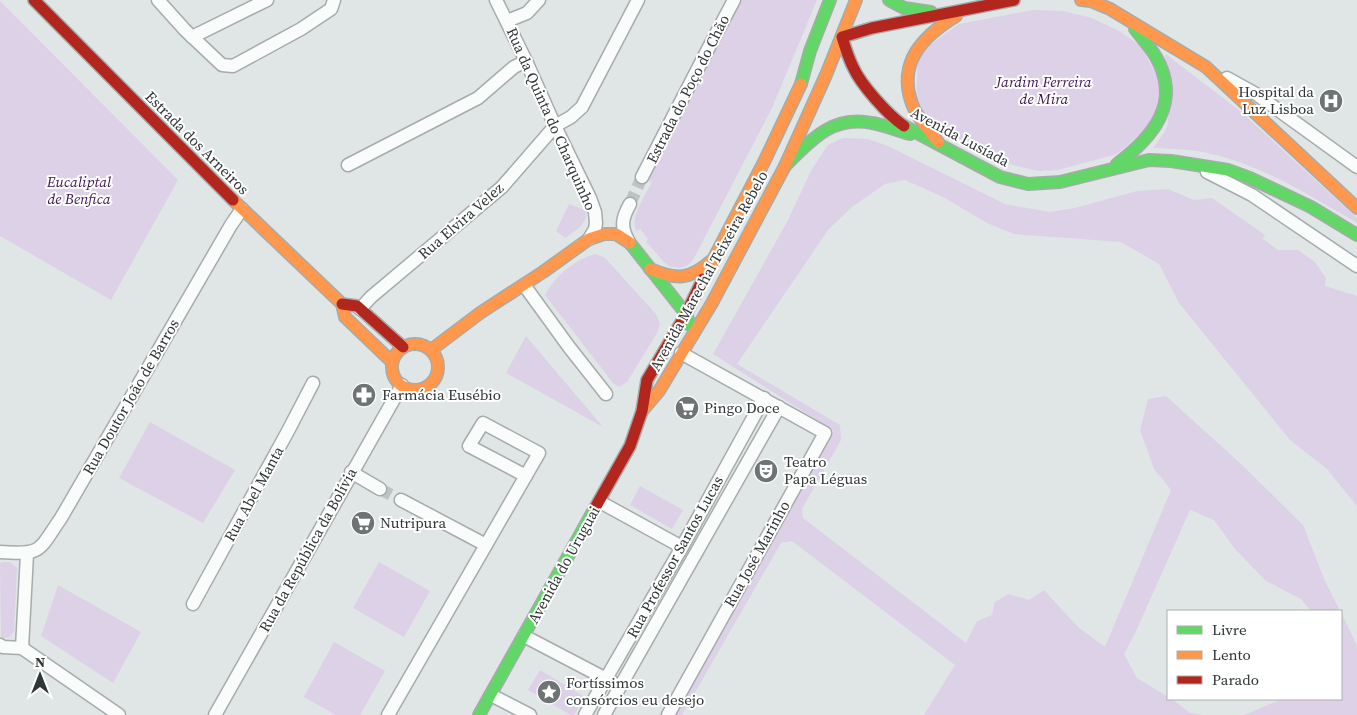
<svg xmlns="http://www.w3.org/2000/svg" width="1357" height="715" viewBox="0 0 1357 715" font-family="'Source Serif 4',serif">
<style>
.green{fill:#dcd1e7}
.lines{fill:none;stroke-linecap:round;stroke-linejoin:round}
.street-tunnel{stroke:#bdc3c3;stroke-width:12;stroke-dasharray:12 6;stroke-linecap:butt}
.street-casing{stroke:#a6abab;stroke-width:15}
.fast-casing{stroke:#a6abab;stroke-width:14}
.slow-casing{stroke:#a6abab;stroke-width:14}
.jam-casing{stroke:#a6abab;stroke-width:14}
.street{stroke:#fafbfb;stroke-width:12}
.fast{stroke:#63d668;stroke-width:11}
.slow{stroke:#ff974d;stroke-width:11}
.jam{stroke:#b3261e;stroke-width:11}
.labels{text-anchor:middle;stroke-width:4;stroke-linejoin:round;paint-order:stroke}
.park-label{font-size:15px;font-style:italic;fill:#3d1651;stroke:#fff}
.street-label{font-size:15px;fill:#303535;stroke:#fff}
.poi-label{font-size:15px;fill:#303535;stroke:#fff;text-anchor:start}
</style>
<rect width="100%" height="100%" fill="#e0e6e6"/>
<g class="green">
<path d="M742 0H817L772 108 693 260 688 265 680 268 669 266 664 262 646 242 648 239 640 229 637 231C628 220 646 194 652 182L647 180 669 129Z"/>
<path d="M0 1 178 180 111 300 0 236Z"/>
<path d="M1033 10 1063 11 1092 18 1119 31 1140 45 1160 81 1155 121 1117 154 1058 170 1039 171 1012 165 943 131 934 126 916 102 918 53 959 24Z"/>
<path d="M1165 55H1167L1240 111 1357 218V223C1312 197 1262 165 1211 154 1192 149 1173 149 1153 148L1164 133 1168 124Z"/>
<path d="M843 138 868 139 888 146 1005 204 1050 212 1075 208 1137 191 1168 189 1194 200 1212 198 1265 235 1263 239 1278 250H1298L1315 262 1326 278 1325 286 1357 296V506L1327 469 1290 440 1179 303 1159 264 1121 242 1014 234 987 223 943 197 905 180 885 184 852 207 828 230 737 364 840 425 841 440 802 509 803 518 966 643 977 621 992 615 995 602 1009 594 1029 600 1044 590 1078 627 1105 647 1171 490 1154 469 1140 430 1148 399 1166 396 1240 463 1303 525 1325 581 1340 611H1311L1301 599 1266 581 1235 549 1214 520 1190 510 1137 629 1124 654 1137 678 1168 697V699H1172L1190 713 1203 715H924L955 665 792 541 781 543 682 715H674L834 431 713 354 787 222 812 169 828 145Z"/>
<path d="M569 204 587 211C585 227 577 229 565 238L556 231Z"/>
<path d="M596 254 605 258 656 314 660 324 657 333 627 382 619 387 613 383 545 295C555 276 576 258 596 254Z"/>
<path d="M526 336 603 427 506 373Z"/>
<path d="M150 422 235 470 203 523 119 478Z"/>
<path d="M640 486 683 510 672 529 630 505Z"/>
<path d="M3 562H10L17 568 14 632 9 637 1 639 0 563Z"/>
<path d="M379 562 430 591 404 637 353 608Z"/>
<path d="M58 585 141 632 113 683 41 636Z"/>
<path d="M1341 612 1357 646V715H1244L1282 699H1341Z"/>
<path d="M334 642 385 671 360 715H336L304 697Z"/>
<path d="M540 670 585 697 574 715H571L528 690Z"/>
</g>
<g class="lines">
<g class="street-tunnel">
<path d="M630 204 642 177"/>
<path d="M380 489 401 500"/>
</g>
<g class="street-casing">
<g id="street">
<path d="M158 0 185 30 222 65 233 66 301 29 331 9 334 0"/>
<path d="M496 0 526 61 555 126 590 198 595 212 596 223 595 229 589 239"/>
<path d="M507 21 527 13 539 0"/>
<path d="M192 37 267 0"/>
<path d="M1227 78 1256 94 1357 167"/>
<path d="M348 165 478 98 514 67 526 61"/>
<path d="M1207 172 1252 195 1357 266"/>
<path d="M642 177 708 49 734 0"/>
<path d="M629 242C620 227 622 218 630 204"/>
<path d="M524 285 569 347 606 394"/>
<path d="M360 309 371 297 502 187 555 126 571 117 582 107 638 0"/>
<path d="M351 472 380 489"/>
<path d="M401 500 486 545"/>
<path d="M600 502 682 547"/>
<path d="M0 552C43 555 38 551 61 518L231 225 242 209"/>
<path d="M193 604 288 431 313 383"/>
<path d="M524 636 612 682"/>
<path d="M0 645 3 647 22 648 119 715"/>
<path d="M22 648 27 554"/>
<path d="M491 695 530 715"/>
<path d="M215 715 402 385"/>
<path d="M388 715C438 628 489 541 539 453L483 423 469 446 526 476"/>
<path d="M585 715 682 547 764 398"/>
<path d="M604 715 779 407"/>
<path d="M668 715 825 433 681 353"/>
</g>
</g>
<g class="fast-casing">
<g id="fast">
<path d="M889 0 904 8 931 12"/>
<path d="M801 84 810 51 830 0"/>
<path d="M904 126 1000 177 1028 184 1060 182 1149 160 1171 161 1228 170 1250 178 1311 207 1357 235"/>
<path d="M1117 164C1153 137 1182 103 1156 57 1150 47 1142 38 1135 29"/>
<path d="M785 166C811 140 832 115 872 123 885 125 897 131 910 134"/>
<path d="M630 243 686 314 690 325"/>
<path d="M479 715 595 508"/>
</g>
</g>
<g class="slow-casing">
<g id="slow">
<path d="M1081 0 1091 1 1110 9 1206 67 1357 208"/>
<path d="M938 142C929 130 917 118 912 104 897 62 923 36 956 16"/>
<path d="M233 200 342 304 345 317 392 362"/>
<path d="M650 269C676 280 690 280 711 261"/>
<path d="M703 279 764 162 801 84"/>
<circle cx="415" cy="367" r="23"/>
<path d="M431 350 480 313 543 272 589 239 604 234H616L630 243"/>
<path d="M642 411 659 391 712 303 785 166 826 75 856 0"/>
</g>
</g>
<g class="jam-casing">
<g id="jam">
<path d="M34 0 233 200"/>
<path d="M904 126C888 115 861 85 853 67 848 57 845 47 842 37L872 28 1014 0"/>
<path d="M342 304 357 306 403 347"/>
<path d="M595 508 630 446 642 411 647 380 686 314 703 279"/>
</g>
</g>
<use href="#street" class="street"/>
<use href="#fast" class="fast"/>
<use href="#slow" class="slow"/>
<use href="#jam" class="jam"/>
</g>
<defs>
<g id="hospital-disc" transform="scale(1.25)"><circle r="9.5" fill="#6e7373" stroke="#fff"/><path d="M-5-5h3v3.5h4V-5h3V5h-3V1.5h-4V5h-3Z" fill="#fff"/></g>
<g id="pharmacy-disc" transform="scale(1.25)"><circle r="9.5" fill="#6e7373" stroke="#fff"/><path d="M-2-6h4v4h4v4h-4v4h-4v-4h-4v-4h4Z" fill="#fff"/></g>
<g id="supermarket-disc" transform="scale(1.25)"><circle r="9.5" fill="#6e7373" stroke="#fff"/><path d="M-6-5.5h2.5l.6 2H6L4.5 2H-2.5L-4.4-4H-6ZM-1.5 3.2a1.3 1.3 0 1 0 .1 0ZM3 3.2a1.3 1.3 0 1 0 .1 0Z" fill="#fff"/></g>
<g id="theatre-disc" transform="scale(1.25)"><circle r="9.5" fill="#6e7373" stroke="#fff"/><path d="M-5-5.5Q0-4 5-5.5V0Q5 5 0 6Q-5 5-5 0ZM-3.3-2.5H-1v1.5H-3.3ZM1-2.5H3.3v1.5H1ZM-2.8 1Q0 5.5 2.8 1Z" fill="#fff"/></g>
<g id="sight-disc" transform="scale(1.25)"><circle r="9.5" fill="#6e7373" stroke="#fff"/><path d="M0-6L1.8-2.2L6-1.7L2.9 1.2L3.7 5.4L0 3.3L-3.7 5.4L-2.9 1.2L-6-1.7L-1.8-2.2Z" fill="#fff"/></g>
</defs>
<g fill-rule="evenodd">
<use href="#hospital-disc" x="1331" y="101"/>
<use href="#pharmacy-disc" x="364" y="395"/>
<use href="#supermarket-disc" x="687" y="408"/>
<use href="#theatre-disc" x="766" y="471"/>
<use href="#supermarket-disc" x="363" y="523"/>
<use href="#sight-disc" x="549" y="692"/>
</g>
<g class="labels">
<g class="park-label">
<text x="1044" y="87">Jardim Ferreira<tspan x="1044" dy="17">de Mira</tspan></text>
<text x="79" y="187">Eucaliptal<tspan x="79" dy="17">de Benfica</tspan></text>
</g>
<g class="street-label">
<text transform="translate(688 89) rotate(-63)" y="5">Estrada do Poço do Chão</text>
<text transform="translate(551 119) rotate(66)" y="5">Rua da Quinta do Charquinho</text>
<text transform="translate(960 137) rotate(28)" y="5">Avenida Lusíada</text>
<text transform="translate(197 143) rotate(45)" y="5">Estrada dos Arneiros</text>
<text transform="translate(461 221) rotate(-41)" y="5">Rua Elvira Velez</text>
<text transform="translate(709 271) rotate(-61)" y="5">Avenida Marechal Teixeira Rebelo</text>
<text transform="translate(131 397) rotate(-60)" y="5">Rua Doutor João de Barros</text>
<text transform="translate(254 494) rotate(-61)" y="5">Rua Abel Manta</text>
<text transform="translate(308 550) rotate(-61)" y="5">Rua da República da Bolívia</text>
<text transform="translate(757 554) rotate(-61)" y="5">Rua José Marinho</text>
<text transform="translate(675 557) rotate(-61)" y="5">Rua Professor Santos Lucas</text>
<text transform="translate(564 565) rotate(-61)" y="5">Avenida do Uruguai</text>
</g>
<g class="poi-label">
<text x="1314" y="97" text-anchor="end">Hospital da<tspan x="1314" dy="17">Luz Lisboa</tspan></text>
<text x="382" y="400">Farmácia Eusébio</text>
<text x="704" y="413">Pingo Doce</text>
<text x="784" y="467">Teatro<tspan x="784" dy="17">Papa Léguas</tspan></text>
<text x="380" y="528">Nutripura</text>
<text x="566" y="688">Fortíssimos<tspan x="566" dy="17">consórcios eu desejo</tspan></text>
</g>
</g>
<rect x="1167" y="610" width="175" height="90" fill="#ffffff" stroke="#acaeae"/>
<rect x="1177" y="626" width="25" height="8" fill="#63d668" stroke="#acaeae"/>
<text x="1212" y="635" font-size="15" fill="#303535">Livre</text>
<rect x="1177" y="651" width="25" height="8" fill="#ff974d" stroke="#acaeae"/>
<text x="1212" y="660" font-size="15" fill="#303535">Lento</text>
<rect x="1177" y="676" width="25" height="8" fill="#b3261e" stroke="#acaeae"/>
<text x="1212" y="685" font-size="15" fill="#303535">Parado</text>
<g transform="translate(40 675)" stroke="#ffffff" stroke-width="4" paint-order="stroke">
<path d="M0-4L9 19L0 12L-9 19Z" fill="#303535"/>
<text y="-8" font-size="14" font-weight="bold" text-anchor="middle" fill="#303535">N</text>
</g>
</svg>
